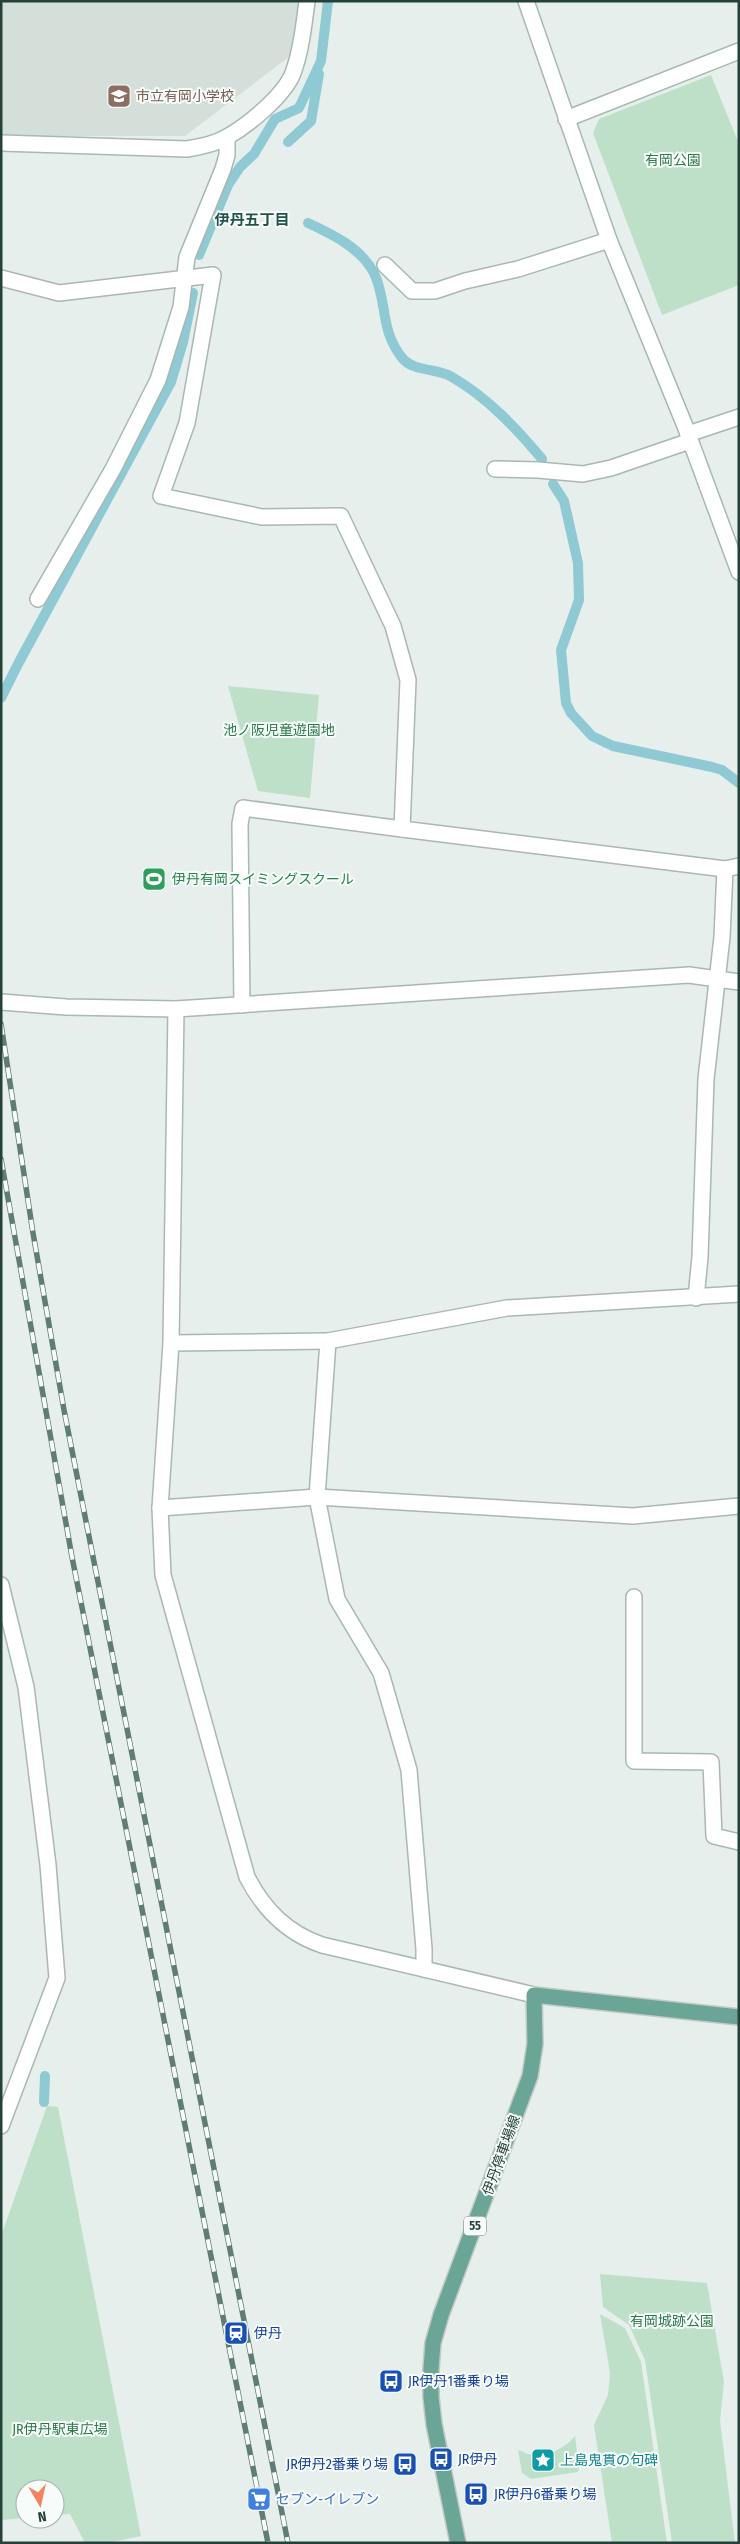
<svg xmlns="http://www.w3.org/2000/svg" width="740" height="2544" viewBox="0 0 740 2544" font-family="'Fira Sans Condensed','Noto Sans JP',sans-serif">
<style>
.built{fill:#d4dfda}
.green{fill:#bfe0c8}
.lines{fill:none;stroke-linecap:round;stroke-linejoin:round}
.stream{stroke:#8ec9d4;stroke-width:10}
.minor-casing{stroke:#a8b8b2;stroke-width:18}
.tertiary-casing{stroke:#a8b8b2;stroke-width:18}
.primary-casing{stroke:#c2cac8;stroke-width:18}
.minor{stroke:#fff;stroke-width:15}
.tertiary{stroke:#fff;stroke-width:15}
.primary{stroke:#6aa596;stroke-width:15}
.rail-casing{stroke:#5f7d75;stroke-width:5.5}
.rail{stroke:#f7fbf9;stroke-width:4;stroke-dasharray:11;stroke-linecap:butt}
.labels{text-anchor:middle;stroke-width:4;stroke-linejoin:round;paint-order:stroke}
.shield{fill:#f7fbf9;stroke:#637a73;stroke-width:1}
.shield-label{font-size:12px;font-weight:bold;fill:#24423a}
.education-label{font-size:14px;fill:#785e54;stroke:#f7fbf9;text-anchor:start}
.park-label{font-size:14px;fill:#2d7a4b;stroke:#f7fbf9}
.leisure-label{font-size:14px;fill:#27864d;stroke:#f7fbf9;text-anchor:start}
.street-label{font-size:14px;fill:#24423a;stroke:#f7fbf9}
.transit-label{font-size:14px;fill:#164399;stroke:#f7fbf9;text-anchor:start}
.culture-label{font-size:14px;fill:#0d838f;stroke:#f7fbf9;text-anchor:start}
.shop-label{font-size:14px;fill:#366cbe;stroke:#f7fbf9;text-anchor:start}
.neighbourhood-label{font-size:15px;font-weight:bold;fill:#1f5548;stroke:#f7fbf9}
</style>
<rect width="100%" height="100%" fill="#e6efeb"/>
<path class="built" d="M1 1H301L290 56 185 136H1Z"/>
<g class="green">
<path d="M711 75 739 144V285L662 315 593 133 599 119Z"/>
<path d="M228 686 319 695 310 798 258 791Z"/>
<path d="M47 2106 58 2107 141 2536 107 2543H85L70 2514 55 2515V2489H25V2518L1 2520V2236Z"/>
<path d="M600 2274 707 2283 724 2382 720 2421 735 2543H672L645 2360 629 2325 603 2307Z"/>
<path d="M600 2314 625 2328 641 2362 667 2543H612L594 2425 608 2395 610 2373Z"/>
<path d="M575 2436 579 2469 578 2472 531 2479 522 2473 518 2450C522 2451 528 2455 532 2455 548 2456 566 2448 575 2436Z"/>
</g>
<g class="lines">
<g class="stream">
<path d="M288 142 311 121 319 74"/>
<path d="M308 223C332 234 361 248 374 273 388 302 379 330 403 359 415 372 437 368 452 377 488 398 516 428 542 459"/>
<path d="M199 255 228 185 240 167 254 154 275 119 299 108 321 61 328 1"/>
<path d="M553 484 564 501 578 563 579 600 561 650 566 703 571 713 592 736 613 746 712 767 722 770 739 783"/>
<path d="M1 698 18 664 171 382 183 342 193 293"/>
<path d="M44 2102 45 2076"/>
</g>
<g class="minor-casing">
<g id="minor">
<path d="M526 1 609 240 685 426 739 572"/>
<path d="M566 119 739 51"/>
<path d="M1 143 187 149C200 147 215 144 227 137 248 125 284 96 293 73 301 51 304 25 307 1"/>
<path d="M385 265 412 291H435L465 281 518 269 609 240"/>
<path d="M1 278 59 293 213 275 187 423 161 496 262 517 341 516 393 626 408 680 402 829 725 869 739 866"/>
<path d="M688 434 739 417"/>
<path d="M495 469 538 470 583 474 611 468 690 441"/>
<path d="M38 599 113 469 158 380 181 307 187 257 223 169 227 155V137"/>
<path d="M242 1005 240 824 243 808 402 829"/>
<path d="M696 1298 700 1257 706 1079 722 937 725 869"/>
<path d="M171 1343 328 1341"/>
<path d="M160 1508 317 1497 633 1516 739 1506"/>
<path d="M1 1585 26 1687 48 1865 57 1978 1 2126"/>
<path d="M634 1597V1761L711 1762 714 1836 739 1842"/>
<path d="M424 1969V1949L409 1770 381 1673 337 1599 317 1497 328 1341 507 1308 739 1294"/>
</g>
</g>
<g class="tertiary-casing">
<g id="tertiary">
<path d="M1 1002 66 1007 176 1009 689 975 739 982"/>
<path d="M176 1009 171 1343 160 1508 163 1575 247 1877C264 1910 287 1933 322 1945L534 1995"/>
</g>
</g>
<g class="primary-casing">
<path id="primary" d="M458 2543 434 2424 431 2397V2369L433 2343 441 2315 530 2076 535 2044 534 1995 739 2017"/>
</g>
<use href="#minor" class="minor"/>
<use href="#tertiary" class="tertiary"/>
<use href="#primary" class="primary"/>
<g class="rail-casing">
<g id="rail">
<path d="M1 1024 33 1233 64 1410 288 2543"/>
<path d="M1 1159 72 1557 268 2543"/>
</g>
</g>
<use href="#rail" class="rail"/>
</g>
<defs>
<g id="school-square" transform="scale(1.25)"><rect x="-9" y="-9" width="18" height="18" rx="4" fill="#8d6e63" stroke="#f7fbf9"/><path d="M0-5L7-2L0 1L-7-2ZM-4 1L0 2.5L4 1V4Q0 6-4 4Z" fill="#fff"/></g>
<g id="stadium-square" transform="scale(1.25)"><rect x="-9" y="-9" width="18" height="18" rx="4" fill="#2e9e5b" stroke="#f7fbf9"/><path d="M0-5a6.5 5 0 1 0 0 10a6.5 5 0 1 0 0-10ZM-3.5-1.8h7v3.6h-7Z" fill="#fff"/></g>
<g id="station-square" transform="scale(1.25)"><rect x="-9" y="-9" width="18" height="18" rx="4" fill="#1a4fb4" stroke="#f7fbf9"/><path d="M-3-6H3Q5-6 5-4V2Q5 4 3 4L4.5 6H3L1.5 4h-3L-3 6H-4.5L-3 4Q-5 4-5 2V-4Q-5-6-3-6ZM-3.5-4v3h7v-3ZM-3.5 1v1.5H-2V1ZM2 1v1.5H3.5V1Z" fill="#fff"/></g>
<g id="bus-square" transform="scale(1.25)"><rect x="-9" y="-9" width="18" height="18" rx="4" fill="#1a4fb4" stroke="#f7fbf9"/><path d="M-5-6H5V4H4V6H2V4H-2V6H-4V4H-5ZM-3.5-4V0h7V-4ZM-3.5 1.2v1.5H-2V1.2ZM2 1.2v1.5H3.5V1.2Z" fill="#fff"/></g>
<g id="sight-square" transform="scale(1.25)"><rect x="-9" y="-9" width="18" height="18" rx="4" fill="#0f9aa8" stroke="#f7fbf9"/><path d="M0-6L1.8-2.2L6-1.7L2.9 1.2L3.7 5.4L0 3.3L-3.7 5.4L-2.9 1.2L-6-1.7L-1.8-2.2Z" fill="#fff"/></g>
<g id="supermarket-square" transform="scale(1.25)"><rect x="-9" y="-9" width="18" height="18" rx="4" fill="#3f7fe0" stroke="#f7fbf9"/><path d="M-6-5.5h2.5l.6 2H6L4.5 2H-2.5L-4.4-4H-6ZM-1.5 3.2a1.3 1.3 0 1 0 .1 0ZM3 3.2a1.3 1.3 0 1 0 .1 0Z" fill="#fff"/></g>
</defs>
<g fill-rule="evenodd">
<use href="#school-square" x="119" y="96"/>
<use href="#stadium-square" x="154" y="879"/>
<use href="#station-square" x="236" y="2333"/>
<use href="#bus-square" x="391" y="2381"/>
<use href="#bus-square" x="441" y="2459"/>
<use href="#sight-square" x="543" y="2460"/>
<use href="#bus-square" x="405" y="2464"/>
<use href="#bus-square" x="476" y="2494"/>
<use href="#supermarket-square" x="259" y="2499"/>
</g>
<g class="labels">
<rect class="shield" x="464" y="2216.5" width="22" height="19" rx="4"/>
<g class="shield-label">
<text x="475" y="2230">55</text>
</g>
<g class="education-label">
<text x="136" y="101">市立有岡小学校</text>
</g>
<g class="park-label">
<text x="673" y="165">有岡公園</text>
<text x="279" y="735">池ノ阪児童遊園地</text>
<text x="672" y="2326">有岡城跡公園</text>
<text x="60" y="2434">JR伊丹駅東広場</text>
</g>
<g class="leisure-label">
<text x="172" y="884">伊丹有岡スイミングスクール</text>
</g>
<g class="street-label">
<text transform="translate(501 2155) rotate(-70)" y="5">伊丹停車場線</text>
</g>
<g class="transit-label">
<text x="254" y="2338">伊丹</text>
<text x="408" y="2386">JR伊丹1番乗り場</text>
<text x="458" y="2464">JR伊丹</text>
<text x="388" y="2469" text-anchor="end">JR伊丹2番乗り場</text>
<text x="494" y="2499">JR伊丹6番乗り場</text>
</g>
<g class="culture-label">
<text x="560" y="2465">上島鬼貫の句碑</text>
</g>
<g class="shop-label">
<text x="276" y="2504">セブン-イレブン</text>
</g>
<g class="neighbourhood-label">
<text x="252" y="225">伊丹五丁目</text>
</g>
</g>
<rect width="740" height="2544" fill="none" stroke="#24423a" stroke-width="5"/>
<g transform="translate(40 2504) rotate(171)"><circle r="24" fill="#f7fbf9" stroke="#a3b1ad"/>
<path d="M0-4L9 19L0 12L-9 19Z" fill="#f4845f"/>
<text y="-8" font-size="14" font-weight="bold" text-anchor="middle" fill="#24423a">N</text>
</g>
</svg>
